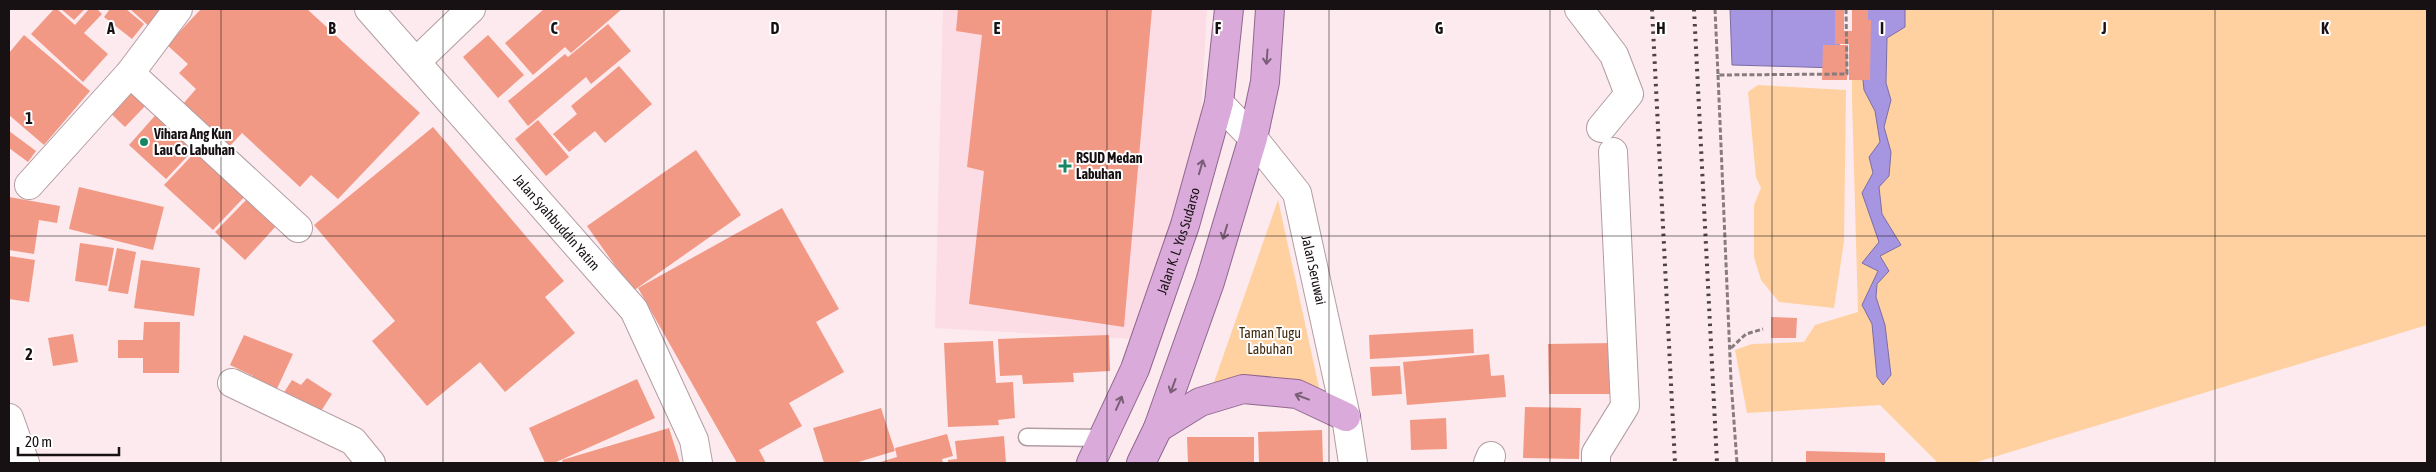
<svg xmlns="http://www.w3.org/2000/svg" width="2436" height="472" viewBox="0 0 2436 472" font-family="'Asap Condensed',sans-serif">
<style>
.built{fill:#fcdce5}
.green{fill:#ffd0a0}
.water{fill:#a695e1;stroke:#7b6da3}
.building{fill:#f29985}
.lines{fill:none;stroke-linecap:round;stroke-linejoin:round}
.service-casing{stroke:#b29da2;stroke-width:19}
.minor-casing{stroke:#b29da2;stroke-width:30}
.tertiary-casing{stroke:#b29da2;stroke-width:30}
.trunk-casing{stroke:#90668e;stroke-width:30}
.path{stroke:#887b7e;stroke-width:3;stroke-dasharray:5 2.5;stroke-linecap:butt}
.service{stroke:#fff;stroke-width:16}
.minor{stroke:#fff;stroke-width:28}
.tertiary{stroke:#fff;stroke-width:28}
.trunk{stroke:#daaada;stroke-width:28}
.rail{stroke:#4b4244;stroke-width:4;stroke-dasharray:2.5 5;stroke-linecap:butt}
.oneway{stroke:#795e76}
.grid{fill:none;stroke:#181113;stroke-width:1;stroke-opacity:0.55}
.poi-dot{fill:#198663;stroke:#fff;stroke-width:2}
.labels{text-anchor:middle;stroke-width:4;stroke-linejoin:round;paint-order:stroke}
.poi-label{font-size:14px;font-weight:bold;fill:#181113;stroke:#fff;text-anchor:start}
.street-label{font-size:14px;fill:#181113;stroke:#fff}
.park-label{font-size:14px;fill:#41280b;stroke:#fff}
.grid-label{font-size:16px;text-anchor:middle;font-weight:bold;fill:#181113;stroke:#fff;stroke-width:4;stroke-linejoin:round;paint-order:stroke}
</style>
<rect width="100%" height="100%" fill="#fceaee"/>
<path class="built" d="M943 9H1207L1200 131 1182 201 1135 339 935 328Z"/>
<g class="green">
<path d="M1852 9H1856L1864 90 1875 111 1880 142 1869 157 1873 173 1862 193 1879 243 1863 262 1878 271 1862 305 1872 324 1877 377 1883 385 1891 375 1885 325 1876 297 1880 255 1901 245 1882 214 1879 187 1889 176 1891 152 1884 127 1891 100 1886 83 1887 38 1905 27V9H2427V325L1974 463H1938L1880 405 1747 413 1735 350 1752 344 1804 342 1815 325 1858 312 1852 99Z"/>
<path d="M1758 85 1846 90 1844 241 1834 308 1779 302 1761 280 1754 257V205L1761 188 1756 177 1748 92Z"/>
<path d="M1278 200 1320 392 1213 385Z"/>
</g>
<g class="water">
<path d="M1730 9H1839V68L1732 65Z"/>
<path d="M1856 9H1905V27L1887 38 1886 83 1891 100 1884 127 1891 152 1889 176 1879 187 1882 214 1901 245 1880 256 1889 271 1877 284 1876 297 1885 325 1891 375 1883 385 1877 377 1872 324 1862 305 1878 271 1862 263 1879 242 1862 193 1873 173 1869 157 1880 142 1875 111 1864 90Z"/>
</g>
<g class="building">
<path d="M54 9H57L75 25 89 9H97L102 14 84 33 108 54 83 82 31 34Z"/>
<path d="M61 9H85L74 20Z"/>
<path d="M110 9H126L144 24 132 39 104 17Z"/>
<path d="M130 9H171L152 29Z"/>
<path d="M201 9H307L420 113 338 199 311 175 300 187 242 133 229 147 183 104 196 89 179 73 188 64 167 45Z"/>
<path d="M544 9H622L571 53 565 47 533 75 505 43Z"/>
<path d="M958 9H1152L1124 327 969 304 984 171 967 167 982 35 956 31Z"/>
<path d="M1835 9H1844V31H1852V9H1868V20H1871L1870 80H1849V44H1835Z"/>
<path d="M608 24 631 51 591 84 586 77 528 126 508 101 565 54 568 57Z"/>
<path d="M24 35 90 91 44 145 9 115V53Z"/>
<path d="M488 35 524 75 498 98 463 57Z"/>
<path d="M1823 45H1848L1847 80H1822Z"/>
<path d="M619 66 652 104 605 143 595 131 569 152 553 134 577 114 571 106Z"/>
<path d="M126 82 148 103 125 127 103 106Z"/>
<path d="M160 110 198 145 166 179 129 145Z"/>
<path d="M538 120 569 157 546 176 515 139Z"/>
<path d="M433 127 564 281 545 297 575 333 505 392 480 362 427 406 372 341 395 321 314 225Z"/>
<path d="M9 131 36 151 28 162 9 148Z"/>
<path d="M200 147 249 192 213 230 164 185Z"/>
<path d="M696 150 741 215 633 291 587 226Z"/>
<path d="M79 187 164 207 153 250 69 229Z"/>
<path d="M9 197 60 206 57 223 39 220 34 254 9 250Z"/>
<path d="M248 198 277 225 245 260 215 232Z"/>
<path d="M782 208 839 309 816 322 844 372 789 403 802 426 759 450 766 463H737L638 288Z"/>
<path d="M80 243 114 248 107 286 75 281Z"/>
<path d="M117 248 136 252 128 294 108 291Z"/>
<path d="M9 256 35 260 29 302 9 299Z"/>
<path d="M141 260 200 268 194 316 134 308Z"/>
<path d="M1771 317 1797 318 1796 338H1771Z"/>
<path d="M144 322H180L179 373H143V358H118V340H143Z"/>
<path d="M1473 329 1474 353 1370 359 1369 335Z"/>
<path d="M73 334 78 362 53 366 48 338Z"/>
<path d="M244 335 293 354 275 393 250 381 253 376 230 365Z"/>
<path d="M1109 335 1110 371 1073 373 1074 382 1023 384 1022 375 1000 376 998 339Z"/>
<path d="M993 341 996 383 1013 382 1015 418 998 420 999 425 948 427 944 343Z"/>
<path d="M1613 343 1614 394H1549L1548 344Z"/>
<path d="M1489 354 1491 376 1504 375 1506 397 1407 405 1403 362Z"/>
<path d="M1400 366 1402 394 1372 396 1370 367Z"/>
<path d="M307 378 332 394 316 419 281 397 292 380 301 385Z"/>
<path d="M637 379 655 418 554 463H545L529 428Z"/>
<path d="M1525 407 1581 408 1579 459 1523 458Z"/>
<path d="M881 408 895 451 855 463H824L813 428Z"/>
<path d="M1446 418 1447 449 1411 450 1410 420Z"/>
<path d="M669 428 680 463H563L562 460Z"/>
<path d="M1322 430 1323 463H1259L1258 432Z"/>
<path d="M947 434 953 456 942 459 943 463H877L897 457 895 448Z"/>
<path d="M1004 436 1006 463H948V460L957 459 955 441Z"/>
<path d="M1187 437H1254V463H1188Z"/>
<path d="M1806 451 1885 453V463H1806Z"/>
</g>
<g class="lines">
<g class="service-casing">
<path id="service" d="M1027 437 1104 438"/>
</g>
<g class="minor-casing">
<g id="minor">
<path id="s1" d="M369 9 634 310 694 440 698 463"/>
<path d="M1579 9 1614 55 1629 94 1601 128"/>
<path d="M417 61 471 9"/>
<path d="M130 73 298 228"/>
<path d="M29 185 130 73 178 9"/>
<path d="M232 383 353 441 371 463"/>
<path d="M9 418 25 463"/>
<path d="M1488 463 1491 456"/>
<path d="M1596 463V453L1625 406 1613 152"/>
</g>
</g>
<g class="tertiary-casing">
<g id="tertiary">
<path id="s2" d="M1219 103 1253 138 1297 193 1346 417 1353 463"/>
</g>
</g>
<g class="trunk-casing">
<g id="trunk">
<path d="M1158 428 1200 402 1243 389 1297 394 1346 417"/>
<path id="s3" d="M1091 463 1135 369 1185 225 1219 103 1229 9"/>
<path d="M1141 463 1158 428 1210 282 1253 138 1265 82 1270 9"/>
</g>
</g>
<g class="path">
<path d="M1715 9 1718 75 1847 74 1846 9"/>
<path d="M1718 75 1731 381 1737 463"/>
<path d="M1731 348 1746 334 1763 329"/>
</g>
<use href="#service" class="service"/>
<use href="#minor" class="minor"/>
<use href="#tertiary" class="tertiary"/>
<use href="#trunk" class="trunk"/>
<g class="rail">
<path d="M1652 9 1675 463"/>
<path d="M1694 9 1717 463"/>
</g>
</g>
<defs><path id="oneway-shaft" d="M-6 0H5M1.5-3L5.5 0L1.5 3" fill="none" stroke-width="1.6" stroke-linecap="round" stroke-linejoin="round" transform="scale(1.25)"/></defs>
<g class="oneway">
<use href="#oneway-shaft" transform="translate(1267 57) rotate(94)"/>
<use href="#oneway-shaft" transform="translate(1201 167) rotate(-74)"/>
<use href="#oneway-shaft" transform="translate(1225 232) rotate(107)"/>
<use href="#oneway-shaft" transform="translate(1173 386) rotate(110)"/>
<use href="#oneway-shaft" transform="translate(1302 397) rotate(-159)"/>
<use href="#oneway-shaft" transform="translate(1119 403) rotate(-66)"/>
</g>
<path class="grid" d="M221 9V463M443 9V463M664 9V463M886 9V463M1107 9V463M1329 9V463M1550 9V463M1772 9V463M1993 9V463M2215 9V463M9 236H2427"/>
<g class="poi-dot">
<circle cx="144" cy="142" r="5"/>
<path d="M1062.5 158.5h5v5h5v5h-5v5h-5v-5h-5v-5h5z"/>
</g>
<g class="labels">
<g class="poi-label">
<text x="154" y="139">Vihara Ang Kun<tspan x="154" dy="16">Lau Co Labuhan</tspan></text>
<text x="1076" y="163">RSUD Medan<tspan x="1076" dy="16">Labuhan</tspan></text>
</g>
<g class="street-label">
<text dy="5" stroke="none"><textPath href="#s1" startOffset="284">Jalan Syahbuddin Yatim</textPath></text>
<text dy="5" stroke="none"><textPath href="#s3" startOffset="239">Jalan K. L. Yos Sudarso</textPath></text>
<text dy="5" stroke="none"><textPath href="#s2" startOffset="198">Jalan Seruwai</textPath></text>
</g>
<g class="park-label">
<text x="1270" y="338">Taman Tugu<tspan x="1270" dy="16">Labuhan</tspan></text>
</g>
</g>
<g class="grid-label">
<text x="111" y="34">A</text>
<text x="332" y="34">B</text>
<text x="554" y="34">C</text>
<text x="775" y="34">D</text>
<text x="997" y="34">E</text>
<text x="1218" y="34">F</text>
<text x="1439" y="34">G</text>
<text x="1661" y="34">H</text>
<text x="1882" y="34">I</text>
<text x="2104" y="34">J</text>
<text x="2325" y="34">K</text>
<text x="29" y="124">1</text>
<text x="29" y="360">2</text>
</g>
<rect width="2436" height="472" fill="none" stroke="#181113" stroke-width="20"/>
<path d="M18 447v8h101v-8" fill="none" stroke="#181113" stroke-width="2.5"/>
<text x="25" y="447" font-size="15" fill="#181113" stroke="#ffffff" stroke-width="4" paint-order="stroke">20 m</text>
</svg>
